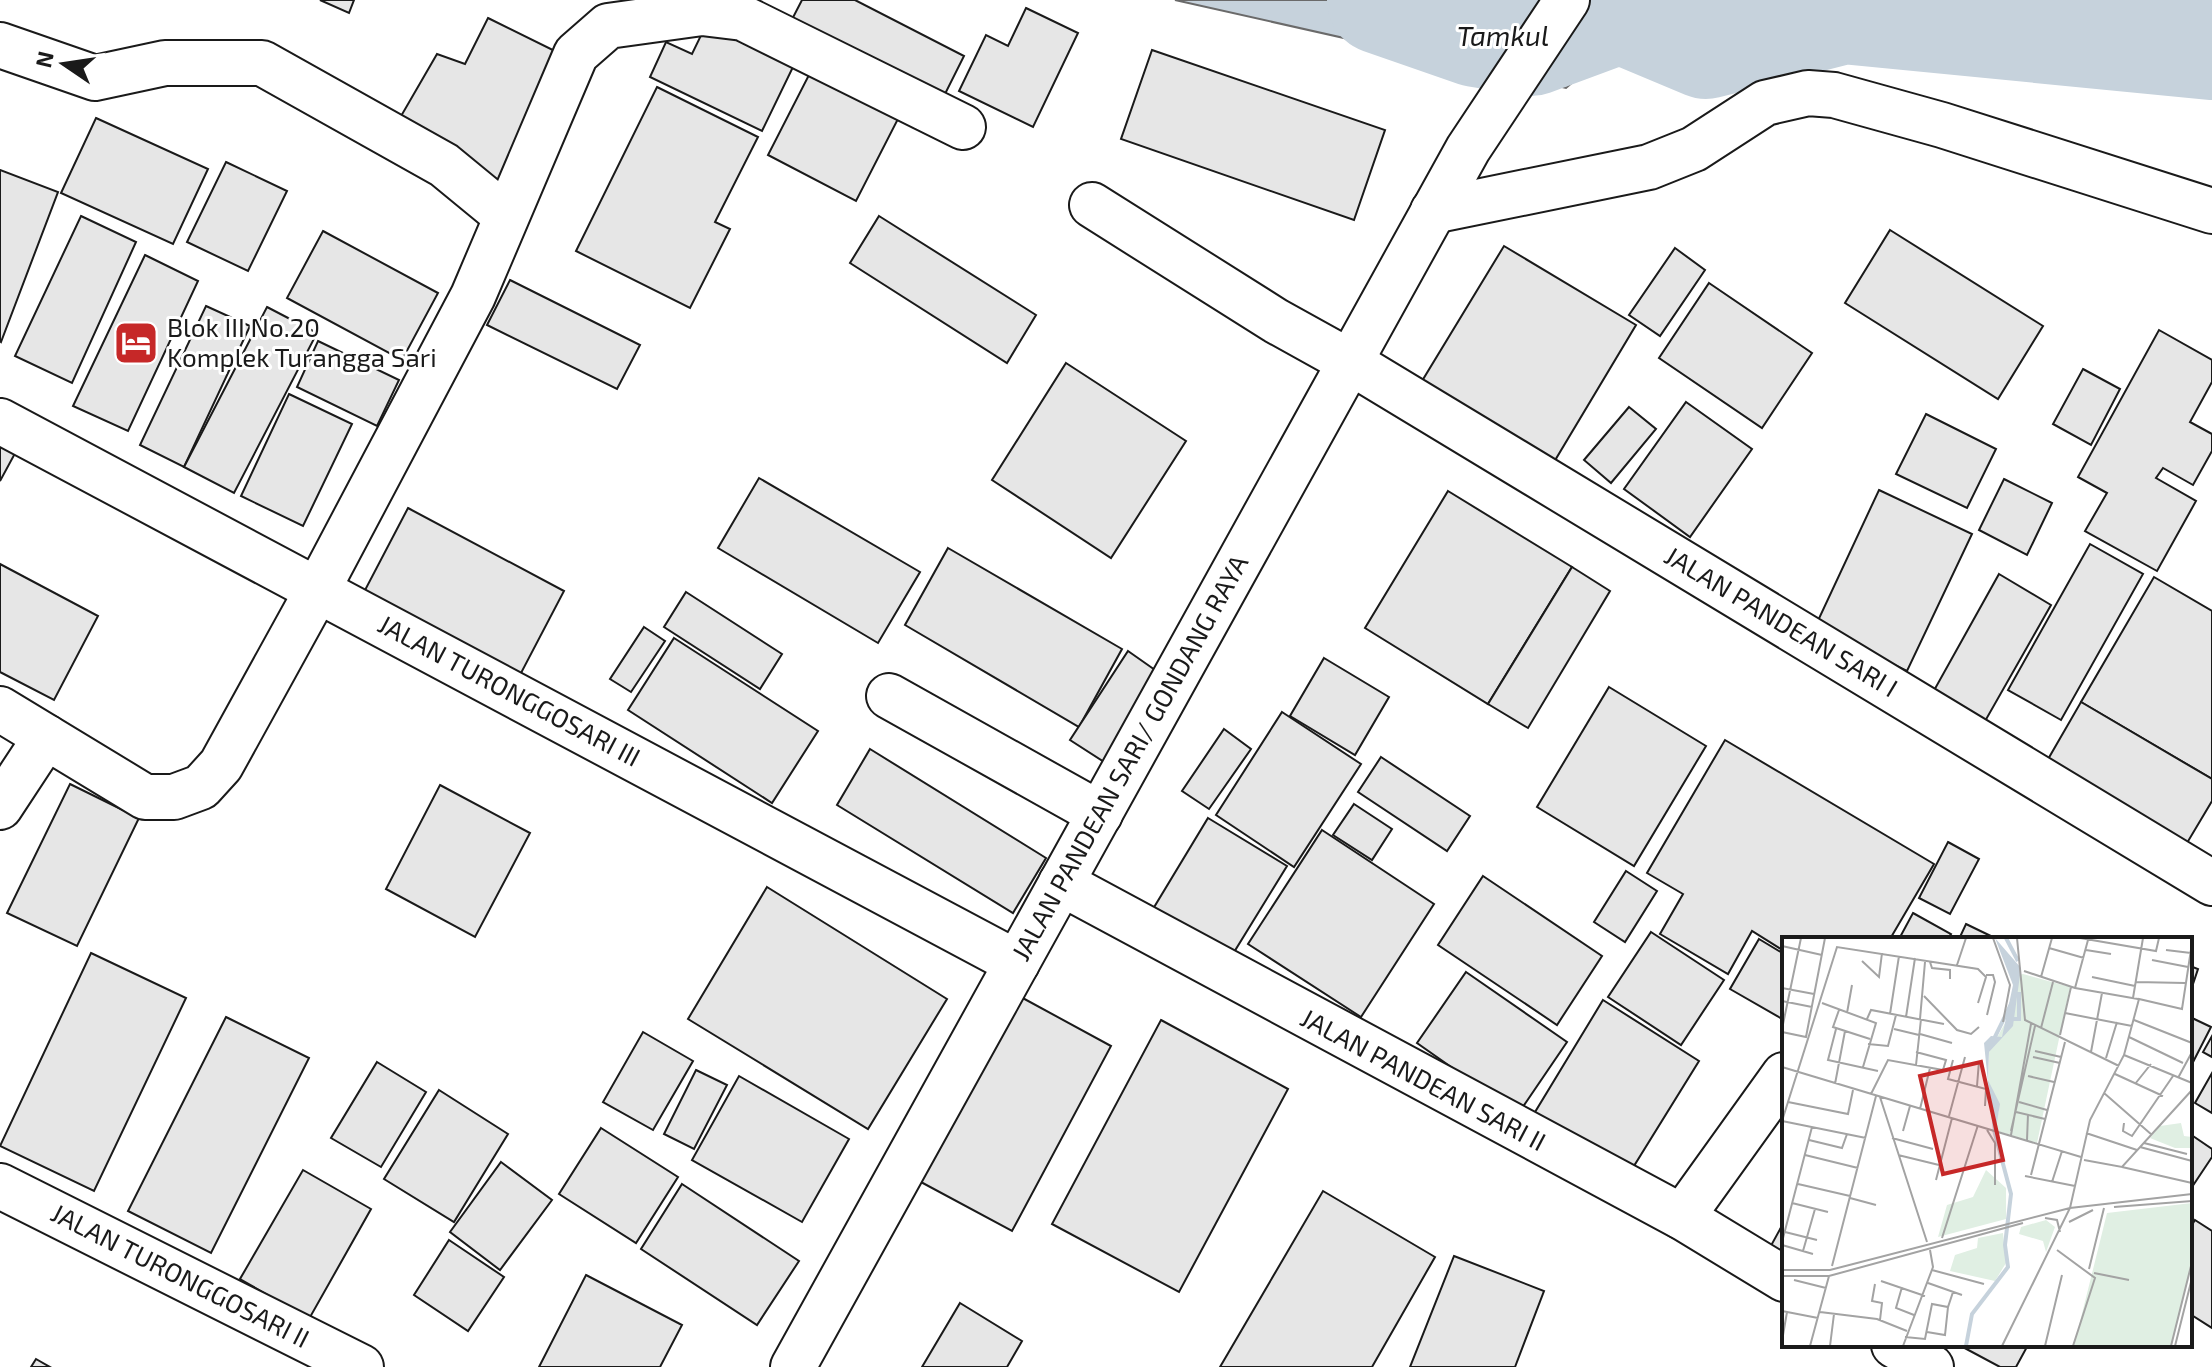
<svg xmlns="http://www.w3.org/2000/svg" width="2212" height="1367" viewBox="0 0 2212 1367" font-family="'Exo 2',sans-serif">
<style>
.water{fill:#c6d2dc;stroke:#6a6a6a;stroke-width:2}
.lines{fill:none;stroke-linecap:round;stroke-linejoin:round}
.river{stroke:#c6d2dc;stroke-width:108}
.building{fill:#e6e6e6;stroke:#1a1a1a;stroke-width:2}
.minor-casing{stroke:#1a1a1a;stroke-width:48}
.major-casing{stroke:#1a1a1a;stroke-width:48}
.minor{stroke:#fff;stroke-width:44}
.major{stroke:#fff;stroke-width:44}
.labels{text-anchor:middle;stroke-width:6;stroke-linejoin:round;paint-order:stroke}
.poi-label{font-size:26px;fill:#1a1a1a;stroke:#fff;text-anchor:start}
.street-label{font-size:26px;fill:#1a1a1a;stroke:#fff}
.water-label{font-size:28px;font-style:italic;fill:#1a1a1a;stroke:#fff}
.inset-river{fill:none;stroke:#c6d2dc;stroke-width:4}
.inset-road{fill:none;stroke:#a3a3a3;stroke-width:2}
.view{fill:#c62828;fill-opacity:0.15;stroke:#c62828;stroke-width:4}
.inset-edge{fill:none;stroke:#1a1a1a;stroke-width:4}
</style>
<rect width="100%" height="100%" fill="#fff"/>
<path class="water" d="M1175 0H1511L1618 43 1566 88Z"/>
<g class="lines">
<path class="river" d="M1381 0 1476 33 1531 42 1620 9 1706 45 1844 10 2212 46"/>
</g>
<g class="building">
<path d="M320 0H354L349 13Z"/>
<path d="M802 0H855L964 56 939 106 787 29Z"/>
<path d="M1026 8 1078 33 1033 127 959 91 986 35 1008 46Z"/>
<path d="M488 18 565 56 502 182 397 123 437 54 465 64Z"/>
<path d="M706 25 793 67 762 131 650 77 666 42 692 54Z"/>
<path d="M1152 50 1385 130 1354 220 1121 139Z"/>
<path d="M812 69 900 115 856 201 768 155Z"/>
<path d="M657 87 758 137 715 222 730 229 690 308 576 251Z"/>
<path d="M96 118 208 169 173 244 61 193Z"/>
<path d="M226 162 287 191 248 271 187 242Z"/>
<path d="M0 170 58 192 1 342 0 341Z"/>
<path d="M81 216 136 242 72 383 15 356Z"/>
<path d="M879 216 1036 315 1007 363 850 263Z"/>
<path d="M1890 230 2043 326 1998 399 1845 303Z"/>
<path d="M323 231 438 293 402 360 287 298Z"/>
<path d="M1504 246 1636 325 1551 467 1419 386Z"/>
<path d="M1675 248 1705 270 1660 336 1629 315Z"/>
<path d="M145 255 198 281 128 431 73 406Z"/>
<path d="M510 280 640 345 617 389 487 325Z"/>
<path d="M1709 283 1812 353 1762 428 1659 358Z"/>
<path d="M206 306 250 326 184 467 140 445Z"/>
<path d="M267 307 317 333 234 493 184 467Z"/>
<path d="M2159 330 2212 360V382L2190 422 2212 434V451L2193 485 2163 468 2156 478 2196 501 2157 571 2085 531 2107 493 2078 477Z"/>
<path d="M318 341 399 380 377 426 297 387Z"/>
<path d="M1066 363 1186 441 1111 558 992 480Z"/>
<path d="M2083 369 2120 389 2091 445 2053 424Z"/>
<path d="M289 394 352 424 303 526 241 496Z"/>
<path d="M1686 402 1752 449 1690 537 1624 489Z"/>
<path d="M1629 407 1656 429 1611 483 1584 460Z"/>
<path d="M1926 414 1996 449 1967 508 1896 474Z"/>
<path d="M0 436 19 446 0 481Z"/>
<path d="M759 478 920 572 878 643 718 548Z"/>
<path d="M2004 479 2052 503 2027 555 1979 530Z"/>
<path d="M1879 490 1972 534 1907 671 1815 627Z"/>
<path d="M1448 491 1572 567 1488 704 1365 628Z"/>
<path d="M408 508 564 591 520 675 364 592Z"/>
<path d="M2090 544 2143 574 2061 720 2008 690Z"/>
<path d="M948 548 1122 649 1079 727 905 625Z"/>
<path d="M0 564 98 616 54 700 0 672Z"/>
<path d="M1572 567 1610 591 1528 728 1488 704Z"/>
<path d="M1999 574 2051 605 1984 723 1932 694Z"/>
<path d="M2154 577 2212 611V779L2081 702Z"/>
<path d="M686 592 782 654 760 689 664 627Z"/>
<path d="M644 627 665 641 631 692 610 679Z"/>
<path d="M674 638 818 731 772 803 628 710Z"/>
<path d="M1128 651 1165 677 1115 769 1070 740Z"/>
<path d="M1324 658 1389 697 1355 755 1290 716Z"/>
<path d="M1609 687 1706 746 1634 866 1537 807Z"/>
<path d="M2081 702 2212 779V801L2187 843 2047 761Z"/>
<path d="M1282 712 1361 764 1294 867 1216 815Z"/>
<path d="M1224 729 1251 749 1209 809 1182 791Z"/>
<path d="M1725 740 1934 864 1890 939H1784V951L1752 931 1728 974 1660 934 1683 894 1647 873Z"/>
<path d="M870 749 1046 858 1013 913 837 805Z"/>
<path d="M1381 757 1470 816 1447 851 1358 792Z"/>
<path d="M70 784 139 818 77 946 7 913Z"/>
<path d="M440 785 530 833 475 937 386 889Z"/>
<path d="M1354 804 1392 829 1372 860 1333 835Z"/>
<path d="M1208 818 1287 866 1231 957 1153 909Z"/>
<path d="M1322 830 1434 904 1361 1017 1248 944Z"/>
<path d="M1948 842 1979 859 1950 914 1919 898Z"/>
<path d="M1626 871 1657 891 1625 942 1594 922Z"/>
<path d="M1483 876 1602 956 1557 1025 1438 945Z"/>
<path d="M767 887 947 999 868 1129 688 1019Z"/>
<path d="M1913 913 1951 934 1948 939H1899Z"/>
<path d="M1966 924 1997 939H1959Z"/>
<path d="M1651 932 1724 980 1681 1045 1608 997Z"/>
<path d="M1759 939 1784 954V1020L1730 989Z"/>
<path d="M91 953 186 998 94 1191 0 1146Z"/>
<path d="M2190 966 2198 969 2190 993Z"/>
<path d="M1466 972 1567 1042 1518 1114 1417 1043Z"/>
<path d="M1019 996 1111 1046 1012 1231 919 1181Z"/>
<path d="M1603 1000 1699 1061 1624 1182 1529 1122Z"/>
<path d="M226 1017 309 1058 211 1253 128 1211Z"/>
<path d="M2190 1017 2211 1027 2190 1068Z"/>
<path d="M1161 1020 1288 1089 1179 1292 1052 1224Z"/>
<path d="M643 1032 693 1061 653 1130 603 1102Z"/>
<path d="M2212 1036V1057L2203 1052Z"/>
<path d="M377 1062 426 1092 381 1167 331 1138Z"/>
<path d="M696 1070 727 1085 694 1149 664 1134Z"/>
<path d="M2212 1073V1113L2195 1103Z"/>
<path d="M739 1076 849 1139 802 1222 692 1160Z"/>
<path d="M439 1090 508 1134 454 1222 384 1179Z"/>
<path d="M601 1128 678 1177 636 1243 559 1194Z"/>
<path d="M2190 1134 2212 1149V1157L2190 1190Z"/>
<path d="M501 1162 552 1200 500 1270 450 1232Z"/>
<path d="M303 1170 371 1209 309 1319 240 1279Z"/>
<path d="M682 1184 799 1261 757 1325 641 1249Z"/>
<path d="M1323 1191 1435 1257 1372 1367H1220Z"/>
<path d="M2195 1220 2212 1231V1328L2190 1314V1228Z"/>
<path d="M1784 1222V1274L1762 1262Z"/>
<path d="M449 1240 504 1277 468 1331 414 1295Z"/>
<path d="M1454 1256 1544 1291 1515 1367H1410Z"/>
<path d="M586 1275 682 1325 660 1367H539Z"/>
<path d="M960 1303 1022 1341 1007 1367H922Z"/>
<path d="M1959 1345H2028L2016 1367H2000Z"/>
<path d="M36 1359 50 1367H31Z"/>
</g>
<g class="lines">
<g class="minor-casing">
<g id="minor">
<path d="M0 45 95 78 165 63H262L444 165 506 216"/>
<path d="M1092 205 1276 321 1350 362 2212 883"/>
<path d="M1433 211 1649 167 1694 149 1765 103 1808 93 1834 95 1942 125 2212 211"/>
<path d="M0 421 1017 963"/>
<path d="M889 696 1100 814"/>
<path d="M0 709 145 797H174L201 787 221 765 318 589 473 296 576 54 608 26 702 13 743 18 963 127"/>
<path d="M0 807 46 737"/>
<path d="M1061 883 1682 1217 1784 1279"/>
<path d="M0 1186 361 1367"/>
<path d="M1682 1217 1784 1075"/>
<path d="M1894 1345 1931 1367"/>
</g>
</g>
<g class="major-casing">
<path id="major" d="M793 1367 1468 149 1567 0"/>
</g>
<use href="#minor" class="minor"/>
<use href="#major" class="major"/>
</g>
<defs>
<g id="hotel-square" transform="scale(2.3)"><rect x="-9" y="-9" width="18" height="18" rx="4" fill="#c62828" stroke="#fff"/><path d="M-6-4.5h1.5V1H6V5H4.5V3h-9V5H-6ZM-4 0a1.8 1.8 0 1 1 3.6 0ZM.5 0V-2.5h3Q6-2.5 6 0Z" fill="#fff"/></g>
</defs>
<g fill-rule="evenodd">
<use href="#hotel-square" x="136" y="343"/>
</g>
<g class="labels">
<g class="poi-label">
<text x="167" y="337">Blok III No.20<tspan x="167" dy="30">Komplek Turangga Sari</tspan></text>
</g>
<g class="street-label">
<text transform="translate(1781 622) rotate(31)" y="9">JALAN PANDEAN SARI I</text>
<text transform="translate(509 691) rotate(28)" y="9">JALAN TURONGGOSARI III</text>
<text transform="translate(1130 758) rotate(-61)" y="9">JALAN PANDEAN SARI/ GONDANG RAYA</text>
<text transform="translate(1423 1080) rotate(28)" y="9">JALAN PANDEAN SARI II</text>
<text transform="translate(180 1276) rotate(27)" y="9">JALAN TURONGGOSARI II</text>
</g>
<g class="water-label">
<text x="1503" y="46">Tamkul</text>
</g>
</g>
<g transform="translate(1782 937)">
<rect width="410" height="410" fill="#fff"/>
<path d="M241 37 288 50 255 206 212 193 217 173 206 143 207 115 232 70 231 39ZM399 186 402 199 410 200V211H393L368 201 378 189ZM204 233 224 251V282L156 300 165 268 191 260ZM410 266V325L389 409H292L325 276ZM264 283 273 290 264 315 261 304 237 297 239 290ZM221 296 224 326 213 344 168 334 173 318 195 311 196 301Z" fill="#e0efe3"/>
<path d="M213 1 239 31 231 89 207 115 206 143 218 167 213 197 211 195 202 106 209 99 220 100 231 48Z" fill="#c6d2dc"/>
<path class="inset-river" d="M224 1 236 24M225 82H237V55M210 106 231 63M184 409 190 377 226 330 223 308 229 257 212 193"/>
<path class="inset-road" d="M211 1 228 48 221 85M235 1 243 83 337 129M298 1 374 14 377 1M0 9 40 18M267 11 302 21M304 13 329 17M384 13 409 16M370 23 406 30M80 24 97 40 100 16M148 25 150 31 168 33V42M175 28 184 1M242 34 293 51 356 62M204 38H211L213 45 205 78M259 40 270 1M310 40 353 49M354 45 403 46M0 51 32 57M293 51 306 3M142 59 175 93 189 97 197 90M351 61 361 1M0 64 30 70M40 66 94 86 81 130M57 73 51 90 88 102M65 76 70 48M283 76 350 89M108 77 117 19M124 80 133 21M85 82 89 73 162 87M138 82 143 25M352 83 410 106M259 91 271 45M0 92 19 1M54 92 46 123 96 134M112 92 137 98M0 95 24 100 43 1M138 97 170 106M278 98 289 50M347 100 401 126M86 107 106 109 114 78M253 114 279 120M309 115 320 56M342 118 410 146M251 120 278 126M324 121 335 85M171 123 166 142 204 152 203 169M134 128 139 82M0 130 299 220M333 137 381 159M246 139 272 145M396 141 410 115M53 147 63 94M353 147 369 127M195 149 197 124M322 156 370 198M89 157 106 123 161 133 164 123 134 115M98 160 145 305M6 165 66 177 71 153M237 165 265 173M138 172 148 131M234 175 263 182M167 179 183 120M0 184 55 10 196 32 204 40 196 66M0 184 84 201M342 186 341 194 350 199 391 139M205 193 213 206V248M121 194 128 169M229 194 253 89M304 196 355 213M229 198 249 87M110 201 151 212M27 203 60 211 65 197M245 203 246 177M362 206 405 217M358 210 410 224M23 218 76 231M116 218 157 228M302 223 340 230 410 153M340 230 410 246M249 238 283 105M243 239 293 249M154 243 170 181M270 245 280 214M16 247 68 259M68 261 94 268M10 266 46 275M332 270 410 264M263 281 275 283 278 295M287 285 311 273M3 295 35 303M160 301 196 188M0 305 30 190M0 308 31 317M275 313 313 341 291 409M21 314 33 272M50 329 94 159M307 332 322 271M0 333H48L288 271 410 257M150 333 202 347M312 336 347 343M0 339H47L241 286M12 343 44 351M99 344 143 359M146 346 180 358M93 347 90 364 100 366 98 383M120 350 114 371 132 378M0 374 36 381M38 375 95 382 125 394M145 395 163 398 166 370M123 400 143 402 150 367 166 370 171 355M0 404 5 375M28 409 47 339M48 409 52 377M121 409 151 330 148 313M220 409 288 271 308 183 342 118 357 62 400 72 410 6M263 409 280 338M389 409 410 325M393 409 410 341"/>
<path class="view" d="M199 125 221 223 161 237 138 139Z"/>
<rect width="410" height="410" class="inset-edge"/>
</g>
<g transform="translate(64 64) rotate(283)" stroke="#ffffff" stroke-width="6" paint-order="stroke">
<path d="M0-6L14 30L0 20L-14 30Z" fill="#1a1a1a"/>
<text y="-12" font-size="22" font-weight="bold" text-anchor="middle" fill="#1a1a1a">N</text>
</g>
</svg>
